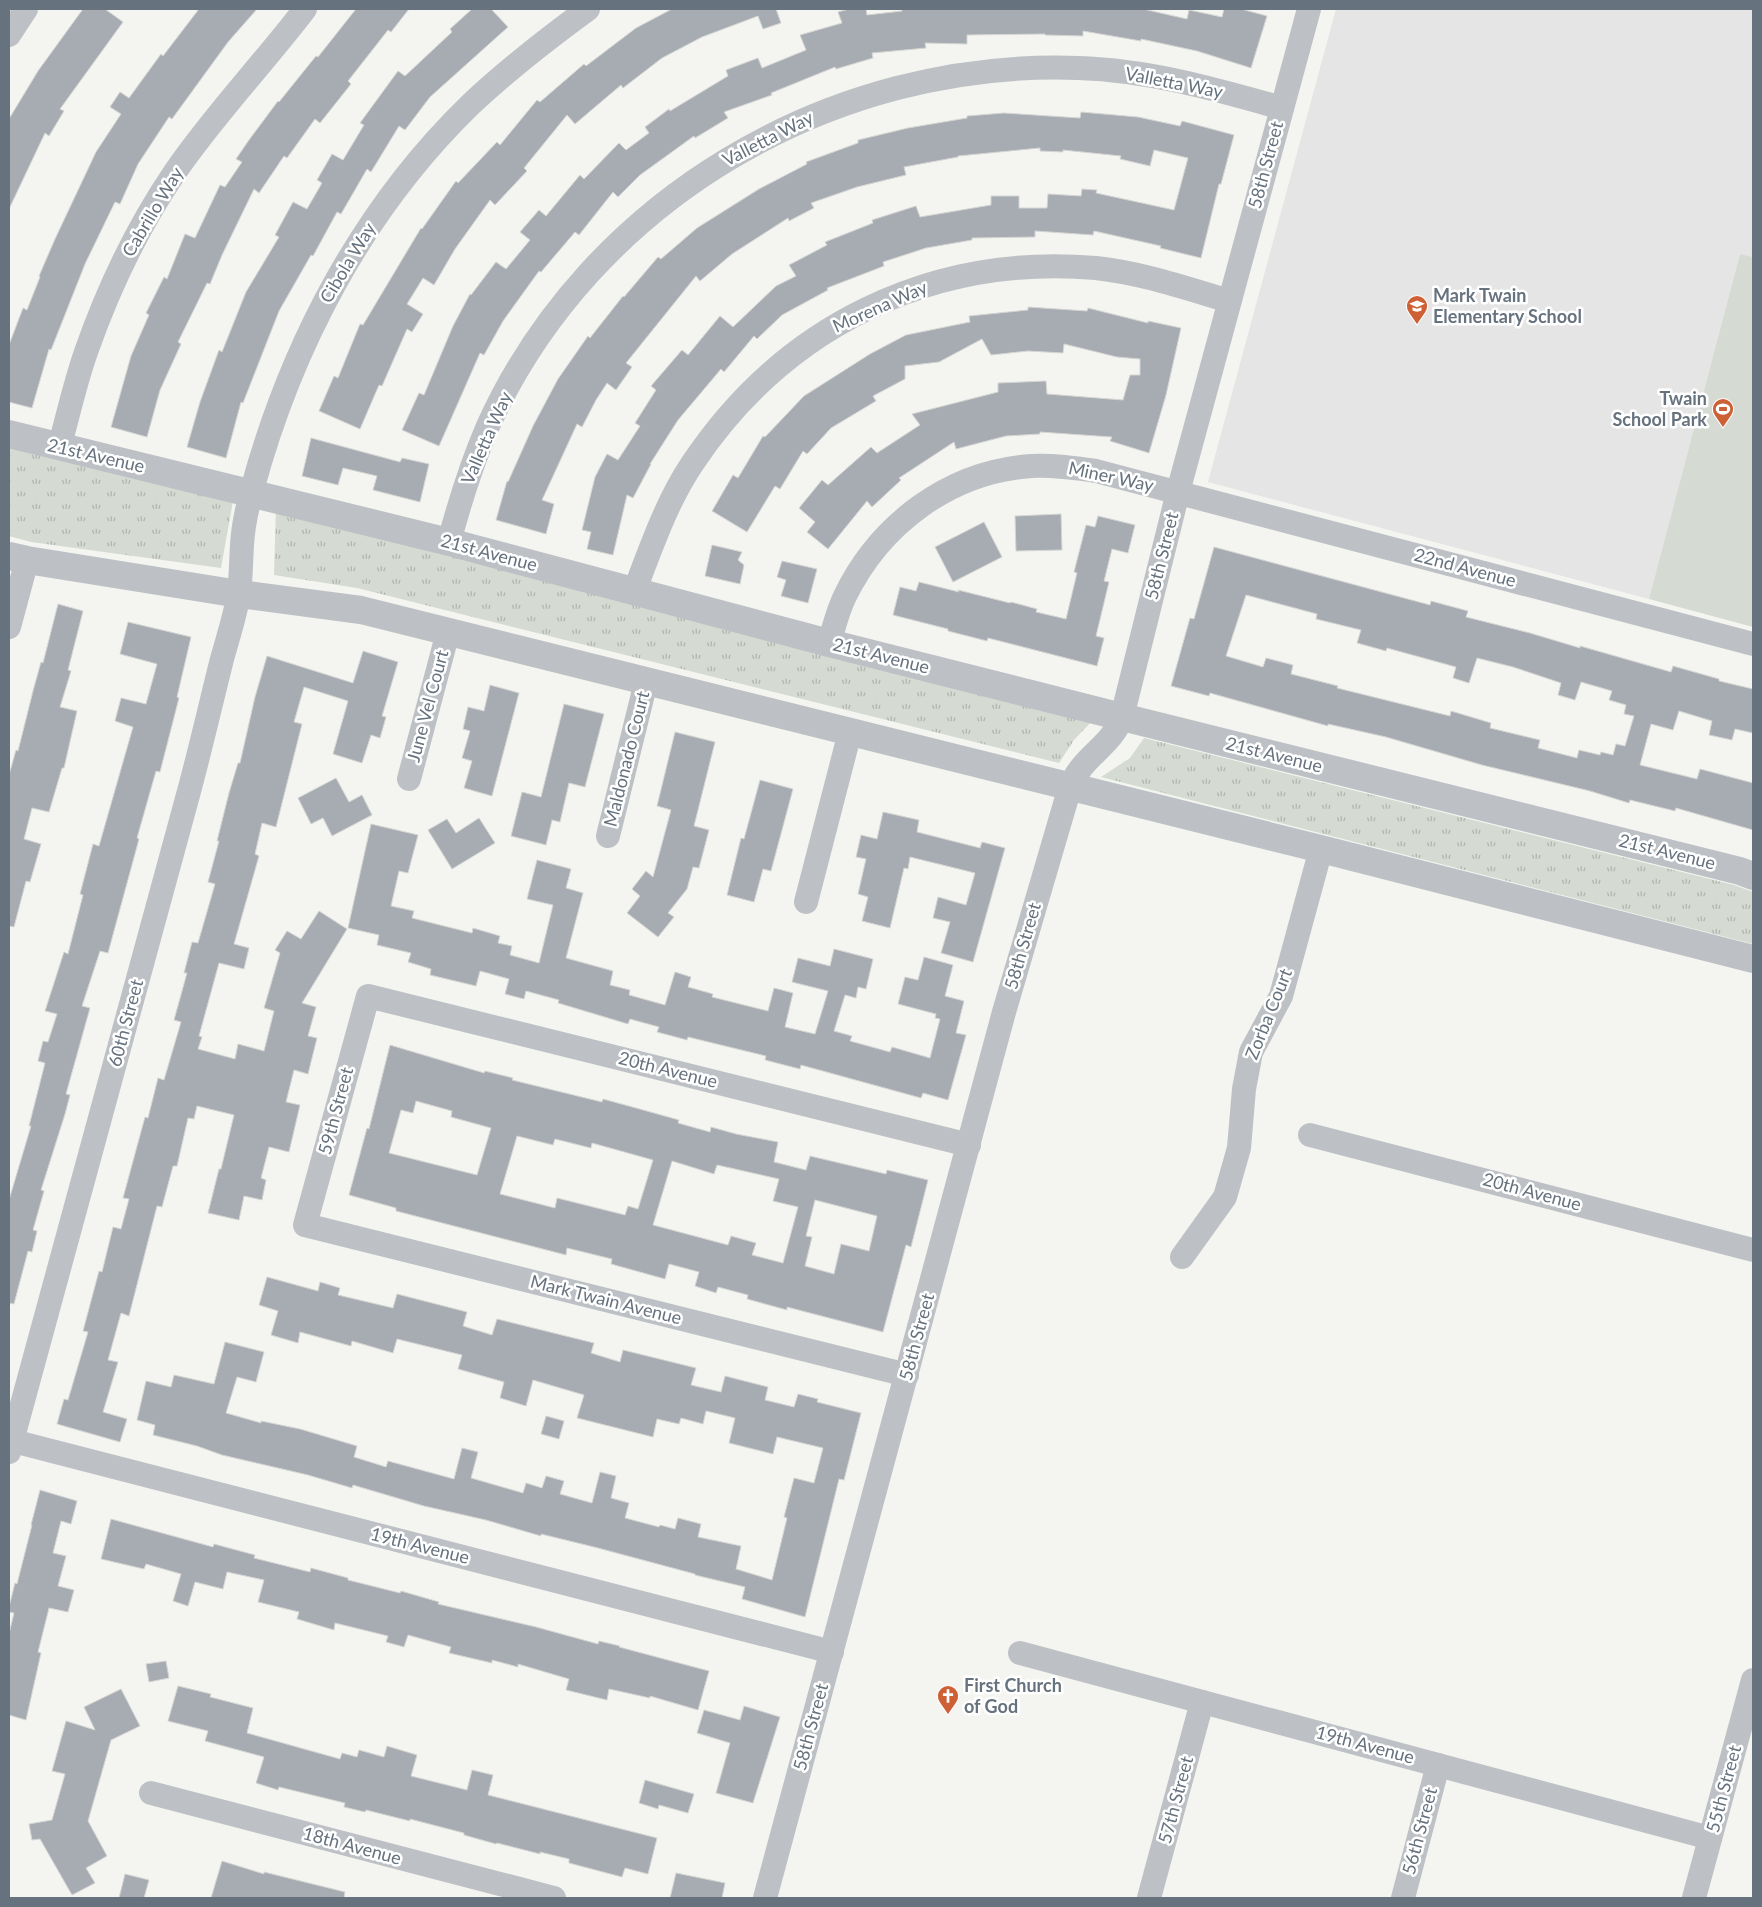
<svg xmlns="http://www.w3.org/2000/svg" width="1762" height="1907" viewBox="0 0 1762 1907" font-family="Lato,sans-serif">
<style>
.built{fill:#e4e5e4}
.grass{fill:url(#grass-tufts)}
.green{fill:#d5dad2}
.building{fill:#a6acb2;stroke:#d5d5d3;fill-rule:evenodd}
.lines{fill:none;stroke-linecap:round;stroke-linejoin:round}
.minor{stroke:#bdc0c4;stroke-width:24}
.tertiary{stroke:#bdc0c4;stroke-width:28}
.labels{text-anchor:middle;stroke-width:5;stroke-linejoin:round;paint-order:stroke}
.street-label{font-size:18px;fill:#66727e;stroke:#fff}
.poi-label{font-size:18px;font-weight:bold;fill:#66727e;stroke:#fff;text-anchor:start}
</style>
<defs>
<pattern id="grass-tufts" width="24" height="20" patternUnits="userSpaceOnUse" patternTransform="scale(1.25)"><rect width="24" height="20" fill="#d5dad2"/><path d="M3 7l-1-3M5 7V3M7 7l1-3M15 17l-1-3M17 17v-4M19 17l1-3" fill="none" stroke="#b1b5b0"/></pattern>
</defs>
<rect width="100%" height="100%" fill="#f4f4f0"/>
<path class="built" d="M1336 9H1753V257L1740 254 1649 599 1208 482Z"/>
<g class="grass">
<path d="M9 444 233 501 221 568 31 542 9 536Z"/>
<path d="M276 508 1093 720 1074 740 1059 763 357 588 274 575Z"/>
<path d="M1144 738 1734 885 1753 892V944L1101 777 1130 758Z"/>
</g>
<path class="green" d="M1740 254 1753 257V627L1649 599Z"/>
<g class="building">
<path d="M83 9H105L123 22 60 109 64 111 49 136 45 133 9 209V119L38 71Z"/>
<path d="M199 9H257L228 42 172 119 169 117 138 164 120 204 115 202 85 264 51 350 49 349 32 408 9 402V345L23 308 27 310 40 277 39 276 55 239 96 152 121 114 110 107 120 92 129 98 161 54 163 56Z"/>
<path d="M356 9H409L391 32 388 30 348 81 351 84 320 123 315 119 287 158 284 156 259 193 254 189 222 255 210 284 207 283 178 342 181 344 160 390 147 437 111 427 131 356 149 315 146 313 164 277 167 279 185 234 195 238 220 185 225 187 242 162 236 159 249 140 278 101 279 102 316 56 318 57Z"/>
<path d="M472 9H491L508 27 430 97 405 130 399 126 371 172 367 169 341 214 337 212 313 256 311 255 279 311 243 403 241 402 226 458 187 447 200 402 219 350 222 352 246 292 279 237 275 235 293 202 307 209 322 183 317 180 332 154 343 160 364 125 360 123 398 71 405 76 452 32 450 29Z"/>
<path d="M672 9H776L781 23 763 29 758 16 702 37 662 58 623 88 621 85 575 124 567 115 524 168 527 171 495 205 490 200 455 249 434 285 423 278 407 304 423 314 412 332 407 329 382 386 379 385 360 429 319 411 334 376 338 378 360 324 363 325 421 228 422 229 456 181 458 183 497 142 500 145 537 100 540 102 584 64 586 66 636 28Z"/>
<path d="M849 9H866L867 15 902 11V9H1143L1187 19 1189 10 1222 17 1224 9H1241L1267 16 1251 68 1197 51 1141 39V41L1083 31V36L1045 35V34L967 35V44L925 43 926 48 872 53 873 58 836 69 835 67 771 93 772 95 724 112 728 118 695 138 694 136 640 175 618 197 613 192 579 235 575 232 541 272 539 271 503 321 484 355 480 353 439 446 402 430 419 393 424 395 453 326 470 294 471 295 496 262 506 269 530 240 520 232 539 210 546 216 580 175 584 179 619 143 626 150 649 133 645 127 669 109 670 111 728 76 726 70 758 58 762 68 806 50 800 35 842 23 838 12Z"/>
<path d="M1081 112 1138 117 1180 126 1182 121 1234 135 1221 184H1219L1201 258 1160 248 1161 246 1094 231 1093 235 1035 231V237L972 238V240L926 248 883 262 884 266 827 288 828 290 782 315 757 339 754 336 724 372 721 369 678 420 650 464H651L633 498 627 495 613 555 587 549 591 532 582 530 595 477 607 454 618 460 640 426 635 423 656 390 651 386 682 350 688 355 720 316 733 327 776 286 796 276 789 265 827 245 825 242 873 223 872 220 916 206 920 217 991 205V196H1019V208H1047L1048 194 1081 196 1082 189 1097 190 1096 193 1174 210 1188 158 1154 150 1150 166 1120 159 1121 156 1063 150V152L1040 151V148L958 156V157L904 167 906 175 857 187 811 203 814 208 789 221 788 218 732 254 700 281 696 276 626 363 632 367 616 390 607 383 596 400 582 427 577 424 542 500 554 504 546 534 496 520 507 481 508 482 533 426 558 379 588 336 590 338 623 296 624 297 658 257 661 259 697 228 759 189 807 164 806 162 858 143V140L908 128 967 118V116L1004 113 1080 118Z"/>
<path d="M1028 307 1087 311 1088 308 1148 323V321L1181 328 1166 395 1149 453 1110 441 1112 437 1040 432V434L1006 436 956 449 954 442 899 478 901 480 872 507 867 501 828 549 807 532 815 522 799 508 822 480 828 485 871 447 877 453 920 425 912 414 998 392V383L1046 381 1047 394 1123 400 1130 375H1140V359L1117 357 1064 344 1063 353 1028 351 991 355 982 339 939 362 905 366V379L873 396 876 401 831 428 807 454 803 451 780 489 775 486 747 532 712 511 733 475 738 478 763 436 765 437 804 396 870 354 906 335 970 322 969 316 1028 310Z"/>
<path d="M311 438 400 462 402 458 429 464 420 502 373 490 377 476 343 468 338 485 302 476Z"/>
<path d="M1061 514 1062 550 1016 551 1015 516Z"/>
<path d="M1098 516 1135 525 1128 553 1112 549 1104 581 1109 582 1096 636 1104 638 1097 666 988 638 987 641 948 631V629L893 615 900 587 916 591 919 582 959 592 958 590 1010 603 1011 602 1037 609 1036 612 1066 619 1077 573 1074 572 1086 525 1095 527Z"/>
<path d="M984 522 1002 557 953 582 935 547Z"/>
<path d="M712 545 742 552 738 560 744 565 740 584 705 576Z"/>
<path d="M1214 547 1430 605 1431 601 1468 611 1466 617 1530 633 1580 648V646L1671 672 1673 666 1719 679V681L1753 689V733L1735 729 1732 740 1709 735 1712 721 1679 711 1673 730 1651 724 1640 765 1697 779 1700 769 1753 783V830L1676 808 1675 811 1630 800 1629 803 1590 791 1482 765 1386 737 1328 724V726L1210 693 1209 696 1171 686 1190 618 1194 619ZM1246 595 1317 614 1316 619 1361 630 1357 643 1386 651 1387 648 1456 667 1453 678 1469 683 1477 658 1513 667 1561 683 1558 695 1575 700 1581 682 1612 691 1609 700 1626 705 1624 714 1634 716 1625 746 1616 744 1613 755 1601 752 1600 755 1579 750 1577 758 1538 748 1540 740 1490 728 1491 723 1451 711 1450 716 1337 688 1338 686 1291 674 1293 665 1266 658 1263 667 1226 656Z"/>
<path d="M782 561 817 569 808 603 781 596 786 580 777 577Z"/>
<path d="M58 604 83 611 68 670 71 671 60 707 77 711 64 768H62L49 812 32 808 24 839 41 844 30 882 26 881 14 927 9 926V775L16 750 18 751 33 691 41 662 43 663Z"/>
<path d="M128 622 191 637 177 697 179 698 160 772 156 771 137 838 139 839 108 953 100 951 82 1006 90 1008 66 1094 70 1095 65 1114 41 1190 44 1191 33 1230 37 1231 32 1252 28 1251 14 1304 9 1303V1200L31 1126H29L45 1063 38 1061 43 1041 48 1042 57 1014 45 1011 64 952 68 954 83 895 80 894 93 844 99 846 133 727 115 721 121 698 146 704 157 664 120 654Z"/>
<path d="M363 651 398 662 382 716 386 717 380 738 371 735 362 763 333 754 348 701 304 687 294 722 302 724 276 827 262 823 255 854 259 856 234 944 249 948 244 969 219 963 199 1036 202 1037 198 1049 235 1059 238 1044 264 1051 274 1011 264 1008 280 953 275 950 287 931 301 939 319 911 347 929 302 1003 316 1007 308 1036 317 1038 308 1074 294 1070 286 1102 300 1105 289 1152 269 1147 261 1178 266 1180 262 1200 244 1196 239 1220 208 1213 219 1169H221L234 1115 197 1106 194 1119 188 1118 177 1166H173L162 1207 157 1206 129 1316 121 1313 108 1360 118 1362 103 1412 127 1419 120 1442 57 1424 64 1399 68 1400 88 1332 83 1331 99 1271 102 1272 113 1227 121 1229 129 1199 123 1198 145 1117 148 1118 158 1078 164 1080 181 1022 174 1020 187 973H184L192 942 198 943 215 884 208 882 219 841H217L229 793 238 763H240L255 697 267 656 353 683Z"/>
<path d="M490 685 519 693 492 796 464 788 472 761 462 758 470 731 463 729 468 707 484 711Z"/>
<path d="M564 704 604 714 585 787 569 783 560 822 552 820 546 845 511 836 522 792 541 797Z"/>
<path d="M675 732 715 742 694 826 709 830 699 868 693 867 687 889 668 913 674 917 658 937 627 913 640 896 632 889 646 871 653 877 671 810 657 806Z"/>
<path d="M336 778 349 802 362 795 372 815 332 836 323 818 311 824 298 798Z"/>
<path d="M760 780 793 789 771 871 763 869 754 902 727 895 741 838 744 839Z"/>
<path d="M883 812 919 820 917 832 980 848 982 842 1005 848 973 962 941 953 950 922 933 918 938 897 966 905 975 873 910 857 908 869 904 868 890 928 862 921 868 897 858 894 866 859 856 857 861 835 877 839Z"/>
<path d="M479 818 495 843 452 869 428 830 447 819 456 833Z"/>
<path d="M371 824 418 835 408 873 399 871 391 906 414 911 412 918 472 933 473 928 500 936 498 943 512 946 510 955 539 963 553 905 527 899 537 860 571 869 566 888 583 893 566 958 613 971 610 985 630 990 629 995 665 1005 675 972 691 977 688 987 713 994 712 997 768 1011 774 988 793 993 785 1027 815 1034 828 991 792 982 798 958 830 966 834 949 873 959 866 989 858 987 856 998 845 995 834 1031 852 1036 850 1041 890 1052 892 1047 930 1058 940 1019 935 1018 936 1014 898 1004 905 977 918 980 924 957 953 965 945 996 964 1001 956 1033 966 1035 948 1100 923 1093 921 1098 801 1065 800 1069 765 1060 766 1056 688 1037 687 1040 657 1032 659 1027 630 1019 628 1024 558 1003 559 1000 526 991 524 999 505 994 509 979 480 971 476 986 430 975 431 969 408 962 411 953 377 945 379 935 348 928Z"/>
<path d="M390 1045 484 1073 485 1071 513 1078 512 1080 602 1102 603 1099 636 1108 679 1120 678 1123 710 1132 711 1127 736 1134 778 1142 774 1162 806 1170 810 1156 886 1174 887 1170 928 1180 911 1247 906 1245 883 1332 787 1307V1310L747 1299 748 1295 718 1287 716 1293 695 1286 699 1272 669 1264 665 1279 611 1264 612 1259 567 1248 566 1255 396 1211V1208L349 1195 367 1128 369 1129ZM416 1101 452 1111 451 1117 491 1128 477 1175 389 1153 401 1110 413 1113ZM517 1136 553 1145 555 1139 591 1148 592 1143 653 1160 638 1209 628 1206 625 1215 557 1198 555 1208 500 1194ZM672 1161 714 1174 717 1165 779 1179 773 1201 798 1207 783 1263 752 1255 756 1243 731 1236 728 1245 653 1225ZM815 1200 877 1216 869 1251 841 1244 834 1274 805 1266 812 1237 806 1236Z"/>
<path d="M267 1277 318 1291 320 1282 340 1288 338 1295 393 1308 397 1294 467 1312 463 1326 492 1335 497 1319 594 1343 591 1353 620 1362 623 1350 696 1368 691 1385 721 1392 725 1376 768 1387 765 1400 794 1407 798 1394 818 1399 817 1402 861 1413 844 1480 839 1479 805 1617 742 1599 745 1587 695 1575V1574L598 1548 541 1534V1536L486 1520 424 1506 353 1485 352 1488 308 1475 222 1455 197 1446 153 1435 155 1425 137 1420 146 1381 171 1387 174 1375 214 1384 225 1342 264 1352 256 1382 237 1377 226 1413 261 1423V1421L300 1429 357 1446 354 1457 386 1467 388 1461 454 1479 462 1448 478 1452 471 1478 523 1493 526 1483 542 1488 546 1476 564 1481 560 1494 592 1503 600 1472 616 1476 611 1498 629 1503 625 1518 659 1527 660 1525 675 1529 678 1518 701 1524 698 1537 741 1546 736 1569 772 1580 787 1518 784 1517 794 1478 814 1483 823 1448 777 1437 773 1454 729 1443 735 1418 706 1411 703 1424 681 1418 679 1424 657 1419 653 1437 577 1418 584 1395 533 1380 526 1406 500 1398 504 1382 458 1369 462 1355 397 1339 393 1353 352 1341 351 1346 300 1332 298 1343 271 1335 278 1311 259 1305Z"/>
<path d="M546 1416 564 1421 559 1439 541 1434Z"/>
<path d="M40 1490 77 1501 71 1524 61 1521 53 1553 66 1556 58 1586 74 1590 68 1612 49 1608 38 1652 41 1653 26 1720 9 1715V1634L14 1613 9 1612V1607L15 1583 17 1584 32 1525H31Z"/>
<path d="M111 1519 213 1547 214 1544 255 1555 254 1558 310 1572 311 1568 348 1578V1580L400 1593 401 1591 439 1602 438 1604 536 1627 598 1644 599 1641 620 1646 619 1647 709 1671 698 1710 650 1696V1698L609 1689 607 1700 566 1690 569 1679 518 1664V1667L492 1660V1663L449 1653 451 1647 408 1635 404 1647 386 1642 388 1636 335 1623 334 1630 297 1619 299 1612 258 1602 264 1580 227 1572 223 1589 195 1582 188 1606 173 1601 181 1574 146 1564 144 1569 101 1559Z"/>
<path d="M166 1661 169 1678 149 1682 146 1664Z"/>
<path d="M178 1686 211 1694 210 1697 253 1708 247 1733 340 1759 342 1753 357 1757 359 1750 384 1757 387 1746 417 1755 411 1776 467 1790 472 1770 493 1775 488 1795 657 1838 648 1874 625 1868 622 1877 569 1863V1859L540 1852V1854L497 1843 496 1844 464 1835V1833L410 1819V1821L366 1810 365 1812 344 1807 345 1803 279 1787 278 1790 256 1783 264 1757 205 1741 208 1731 168 1721Z"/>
<path d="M121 1689 140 1726 111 1740 88 1821 107 1856 86 1868 95 1883 72 1895 40 1839 32 1840 29 1824 52 1820 65 1774 52 1771 66 1721 95 1730 84 1707Z"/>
<path d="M744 1706 780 1717 753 1803 716 1793 730 1743 697 1733 704 1710 740 1720Z"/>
<path d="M645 1780 694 1794 688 1813 659 1805 658 1809 639 1803Z"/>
<path d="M222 1861 264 1874V1872L345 1892 344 1898H211Z"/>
<path d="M676 1873 725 1883 722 1898H670Z"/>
<path d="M125 1874 149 1880 144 1898H119Z"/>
</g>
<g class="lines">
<g class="minor">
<path d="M9 35 26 9"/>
<path d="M59 448C68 416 75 383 86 352 108 289 137 228 175 172 214 115 263 64 305 9"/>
<path d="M449 542C460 501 471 465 488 426 591 199 832 59 1078 68 1148 70 1215 89 1282 108"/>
<path d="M634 592C651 548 666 503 692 464 784 326 931 254 1096 268 1142 273 1185 288 1229 301"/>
<path d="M9 627 27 560"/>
<path d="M829 643C834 627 838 610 845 596 880 524 950 471 1032 466 1054 465 1075 468 1096 471L1753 644"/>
<path d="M409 779 448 632"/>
<path d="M608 836 646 682"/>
<path d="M806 902 850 732"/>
<path d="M1310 1135 1753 1250"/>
<path d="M1182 1257 1225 1197 1239 1148 1244 1089 1251 1052 1281 996 1321 849"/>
<path d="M907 1375 305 1225 368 996 969 1145"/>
<path d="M9 1440 832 1652"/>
<path d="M9 1452C68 1233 129 1014 188 795 200 751 210 707 221 663 227 640 235 617 239 593 241 577 241 561 242 545 243 527 247 508 252 490 291 346 362 210 470 105 507 70 547 39 588 9"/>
<path d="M1020 1653 1710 1838"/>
<path d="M151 1793 554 1898"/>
<path d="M765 1898 1004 1012 1070 787C1082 756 1111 747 1122 717L1178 492 1309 9"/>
<path d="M1149 1898 1202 1702"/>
<path d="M1403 1898 1438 1765"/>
<path d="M1694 1898 1753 1680"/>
</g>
<g class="tertiary">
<path d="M9 434 449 542 829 643 1122 717 1740 871 1753 876"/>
<path d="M9 556 27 560 239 594 361 610 1321 849 1753 959"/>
</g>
</g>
<defs>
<g id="school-pin" transform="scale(1.125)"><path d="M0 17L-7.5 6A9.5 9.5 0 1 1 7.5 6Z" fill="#ce6036" stroke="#fff"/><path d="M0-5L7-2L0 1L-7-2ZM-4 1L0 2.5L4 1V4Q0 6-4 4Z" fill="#fff"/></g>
<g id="stadium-pin" transform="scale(1.125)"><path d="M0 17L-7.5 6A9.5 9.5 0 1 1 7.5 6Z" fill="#ce6036" stroke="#fff"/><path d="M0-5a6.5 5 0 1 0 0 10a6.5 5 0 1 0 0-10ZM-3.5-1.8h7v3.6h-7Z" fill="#fff"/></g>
<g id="church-pin" transform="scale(1.125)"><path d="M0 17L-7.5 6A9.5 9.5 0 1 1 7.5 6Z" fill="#ce6036" stroke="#fff"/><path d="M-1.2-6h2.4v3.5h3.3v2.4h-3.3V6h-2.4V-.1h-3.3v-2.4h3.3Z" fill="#fff"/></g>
</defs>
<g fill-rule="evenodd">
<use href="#school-pin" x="1417" y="306"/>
<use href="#stadium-pin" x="1723" y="409"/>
<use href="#church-pin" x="948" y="1696"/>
</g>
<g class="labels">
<g class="street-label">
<text transform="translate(1174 83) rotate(11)" y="6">Valletta Way</text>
<text transform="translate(768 139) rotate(-27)" y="6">Valletta Way</text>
<text transform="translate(1266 165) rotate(-75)" y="6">58th Street</text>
<text transform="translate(153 212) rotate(-59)" y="6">Cabrillo Way</text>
<text transform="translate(348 263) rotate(-59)" y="6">Cibola Way</text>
<text transform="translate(880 307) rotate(-24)" y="6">Morena Way</text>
<text transform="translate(487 438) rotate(-66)" y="6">Valletta Way</text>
<text transform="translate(96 456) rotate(13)" y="6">21st Avenue</text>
<text transform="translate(1111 477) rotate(12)" y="6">Miner Way</text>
<text transform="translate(489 553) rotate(15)" y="6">21st Avenue</text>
<text transform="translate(1162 556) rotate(-76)" y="6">58th Street</text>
<text transform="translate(1465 568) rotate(15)" y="6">22nd Avenue</text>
<text transform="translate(881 656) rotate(14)" y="6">21st Avenue</text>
<text transform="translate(428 706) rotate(-75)" y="6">June Vel Court</text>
<text transform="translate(1274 755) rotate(14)" y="6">21st Avenue</text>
<text transform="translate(627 759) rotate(-76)" y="6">Maldonado Court</text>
<text transform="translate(1667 852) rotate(14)" y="6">21st Avenue</text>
<text transform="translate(1023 946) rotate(-74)" y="6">58th Street</text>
<text transform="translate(1269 1014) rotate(-68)" y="6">Zorba Court</text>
<text transform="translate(126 1023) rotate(-75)" y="6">60th Street</text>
<text transform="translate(668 1070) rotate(14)" y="6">20th Avenue</text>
<text transform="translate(336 1111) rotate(-75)" y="6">59th Street</text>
<text transform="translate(1532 1192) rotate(15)" y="6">20th Avenue</text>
<text transform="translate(606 1300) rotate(14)" y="6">Mark Twain Avenue</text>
<text transform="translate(917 1337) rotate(-75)" y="6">58th Street</text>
<text transform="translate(420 1546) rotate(14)" y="6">19th Avenue</text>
<text transform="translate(811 1727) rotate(-75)" y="6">58th Street</text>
<text transform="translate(1365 1745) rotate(15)" y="6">19th Avenue</text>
<text transform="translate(1724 1789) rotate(-75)" y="6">55th Street</text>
<text transform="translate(1176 1800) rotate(-75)" y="6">57th Street</text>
<text transform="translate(1420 1831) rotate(-75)" y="6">56th Street</text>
<text transform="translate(352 1846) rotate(15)" y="6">18th Avenue</text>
</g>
<g class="poi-label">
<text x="1433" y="302">Mark Twain<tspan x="1433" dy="21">Elementary School</tspan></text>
<text x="1707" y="405" text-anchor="end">Twain<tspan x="1707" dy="21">School Park</tspan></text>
<text x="964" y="1692">First Church<tspan x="964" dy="21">of God</tspan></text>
</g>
</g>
<rect width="1762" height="1907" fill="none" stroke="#66727e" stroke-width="20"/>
</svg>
